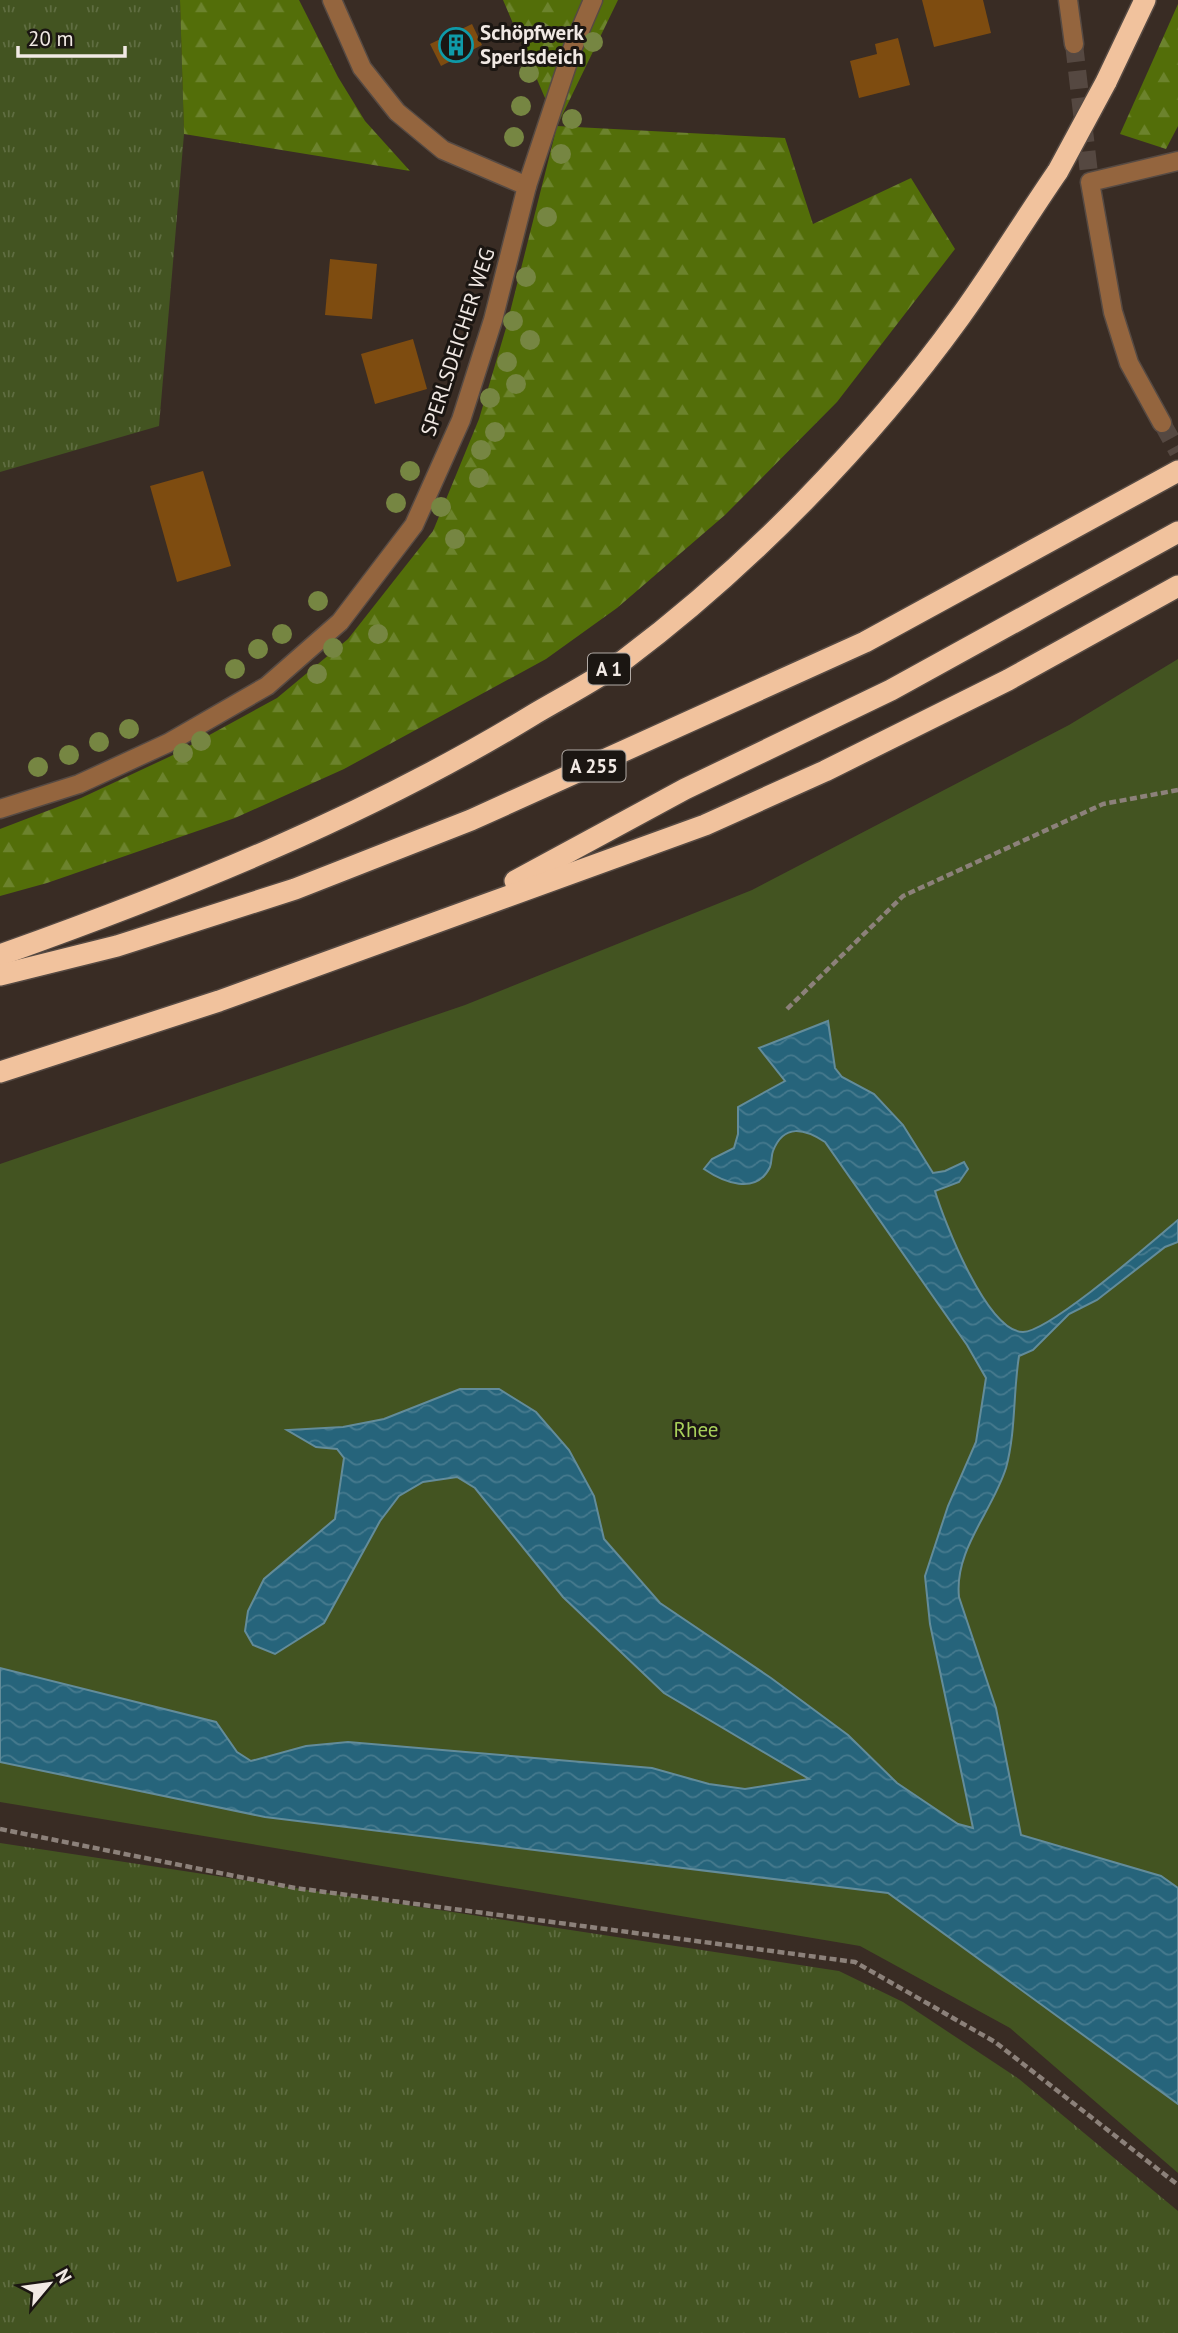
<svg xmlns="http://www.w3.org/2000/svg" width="1178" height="2333" viewBox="0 0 1178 2333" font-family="'PT Sans',sans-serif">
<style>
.grass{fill:url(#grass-tufts)}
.forest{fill:url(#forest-firs)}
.park{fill:#435421}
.water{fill:url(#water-waves);stroke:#638c9a;stroke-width:2}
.building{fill:#7e4c10}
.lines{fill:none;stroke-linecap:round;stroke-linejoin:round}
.minor-tunnel{stroke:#554841;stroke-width:18;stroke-dasharray:18 9;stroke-linecap:butt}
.minor-casing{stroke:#564a43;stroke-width:21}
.highway-casing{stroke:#564a43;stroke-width:24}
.path{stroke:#8c817a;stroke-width:4.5;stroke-dasharray:7 3.5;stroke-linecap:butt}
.minor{stroke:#94653e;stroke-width:18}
.highway{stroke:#f1c29d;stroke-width:21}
.highway-bridge-casing{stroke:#564a43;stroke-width:24;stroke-linecap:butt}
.highway-bridge{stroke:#f1c29d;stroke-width:21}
.tree{fill:#768642}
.labels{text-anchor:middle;stroke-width:6;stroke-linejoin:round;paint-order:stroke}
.shield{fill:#1b1612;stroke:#b1aaa5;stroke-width:2}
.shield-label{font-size:19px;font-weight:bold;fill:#f1e9e4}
.poi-label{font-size:21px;font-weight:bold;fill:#f1e9e4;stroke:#1b1612;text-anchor:start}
.street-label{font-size:21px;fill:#f1e9e4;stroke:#1b1612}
.park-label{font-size:21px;fill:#a8cf5a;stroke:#1b1612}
</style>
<defs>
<pattern id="grass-tufts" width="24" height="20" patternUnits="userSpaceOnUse" patternTransform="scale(1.75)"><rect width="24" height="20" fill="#435421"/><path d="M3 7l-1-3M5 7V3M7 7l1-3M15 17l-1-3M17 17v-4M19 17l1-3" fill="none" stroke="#5f6d41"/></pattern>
<pattern id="forest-firs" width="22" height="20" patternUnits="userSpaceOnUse" patternTransform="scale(1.75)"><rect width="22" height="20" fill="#536e09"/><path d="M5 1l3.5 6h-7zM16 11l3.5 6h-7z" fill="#6c832d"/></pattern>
<pattern id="water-waves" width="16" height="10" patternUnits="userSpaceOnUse" patternTransform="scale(1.75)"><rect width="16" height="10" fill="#26647b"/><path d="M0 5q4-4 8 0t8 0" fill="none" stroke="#467a8e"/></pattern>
</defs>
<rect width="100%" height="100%" fill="#392c24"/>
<g class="grass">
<path d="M0 0H180L184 134 159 426 0 472Z"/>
<path d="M0 1843 839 1971 903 2002 1019 2079 1178 2211V2333H0Z"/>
</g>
<g class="forest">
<path d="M180 0H299L338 77 365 121 410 171 184 134Z"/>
<path d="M503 0H618L557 126 785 138 813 224 911 178 955 249 837 402 725 515 617 608 546 659 344 769 235 818 47 883 0 896V829L81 798 171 756 277 698 348 639 433 531 479 419 506 328 557 126Z"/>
<path d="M1178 4V126L1166 149 1120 134Z"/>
</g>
<path class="park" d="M1178 659V2173L1010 2028 860 1946 0 1802V1164L465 1005 752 890 1069 725Z"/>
<path class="water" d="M828 1021 835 1068 842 1077 874 1094 903 1125 933 1173 945 1171 964 1162 968 1169 959 1182 935 1191C944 1221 987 1332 1023 1332 1049 1332 1153 1241 1178 1220V1242L1165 1247 1097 1300 1069 1314 1033 1350 1019 1356C1013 1393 1016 1431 1006 1468 992 1512 954 1550 959 1597L996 1708 1021 1835 1161 1876 1178 1888V2104L888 1893 265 1817 0 1762V1668L216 1722 237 1752 251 1761 306 1746 348 1742 652 1768 709 1784 745 1789 809 1779 664 1693 563 1597 475 1488 457 1477 423 1482 399 1496 380 1521 324 1623 275 1654 253 1645 245 1631 248 1611 264 1579 335 1519 344 1458 337 1449 316 1447 287 1430 343 1427 384 1419 460 1389H499L536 1412 569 1450 594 1496 604 1539 660 1603 771 1678 848 1735 897 1783 958 1824 973 1828 930 1624 925 1576 948 1506 976 1442 986 1378 967 1345 825 1142C805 1129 784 1123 773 1151 771 1156 772 1162 770 1167 756 1196 723 1182 704 1169L712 1159 734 1148 738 1134V1107L785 1081 759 1048Z"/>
<g class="building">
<path d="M922 0H983L991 33 934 47Z"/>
<path d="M472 24 482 45 441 66 430 44Z"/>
<path d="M898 38 910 85 859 98 850 61 877 54 875 44Z"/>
<path d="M330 259 377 264 372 319 325 315Z"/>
<path d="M413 339 427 389 375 404 361 354Z"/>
<path d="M203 471 231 566 177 582 150 486Z"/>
</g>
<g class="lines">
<g class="minor-tunnel">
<path d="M1074 44 1090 182"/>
<path d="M1162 423 1178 452"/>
</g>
<g class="minor-casing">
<g id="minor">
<path d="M332 0 362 68 397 112 443 150 527 186"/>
<path d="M1068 0 1074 44"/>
<path d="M1162 423 1129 363 1113 312 1090 182 1178 161"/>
<path d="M0 809 79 784 168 743 267 686 340 622 414 525 461 420 493 320 527 186 573 47 593 0"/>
</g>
</g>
<g class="highway-casing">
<g id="highway">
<path d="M1106 82 1145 0"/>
<path d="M515 881 685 789 891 690 1178 532"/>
<path d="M0 955C182 890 365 817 531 716 561 698 595 681 624 660 748 567 869 443 960 317 994 270 1025 219 1058 171"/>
<path d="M0 975 117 946 295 889 471 820 865 642 1178 471"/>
<path d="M0 1072 219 1001 705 825 825 771 1008 680 1178 586"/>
</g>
</g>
<g class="path">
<path d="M787 1009 903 896 1103 804 1178 790"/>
<path d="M0 1829 295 1888 855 1962 995 2042 1178 2185"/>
</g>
<use href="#minor" class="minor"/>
<use href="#highway" class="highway"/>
<g class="highway-bridge-casing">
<path id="highway-bridge" d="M1058 171 1106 82"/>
</g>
<use href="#highway-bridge" class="highway-bridge"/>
</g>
<g class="tree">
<circle cx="541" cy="32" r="10"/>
<circle cx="593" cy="42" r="10"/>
<circle cx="529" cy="73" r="10"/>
<circle cx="521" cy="106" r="10"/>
<circle cx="572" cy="119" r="10"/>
<circle cx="514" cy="137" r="10"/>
<circle cx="561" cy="154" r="10"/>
<circle cx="547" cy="217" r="10"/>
<circle cx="526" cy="277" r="10"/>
<circle cx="513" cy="321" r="10"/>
<circle cx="530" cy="340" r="10"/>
<circle cx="507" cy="362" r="10"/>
<circle cx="516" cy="384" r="10"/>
<circle cx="490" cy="398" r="10"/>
<circle cx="495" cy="432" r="10"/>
<circle cx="481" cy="450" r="10"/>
<circle cx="410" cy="471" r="10"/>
<circle cx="479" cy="478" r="10"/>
<circle cx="396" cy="503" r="10"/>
<circle cx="441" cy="507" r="10"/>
<circle cx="455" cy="539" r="10"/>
<circle cx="318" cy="601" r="10"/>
<circle cx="282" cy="634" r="10"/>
<circle cx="378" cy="634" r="10"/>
<circle cx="333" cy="648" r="10"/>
<circle cx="258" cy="649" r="10"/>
<circle cx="235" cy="669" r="10"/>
<circle cx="317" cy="674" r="10"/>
<circle cx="129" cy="729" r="10"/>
<circle cx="201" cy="741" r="10"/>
<circle cx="99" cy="742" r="10"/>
<circle cx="183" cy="753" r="10"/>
<circle cx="69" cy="755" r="10"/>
<circle cx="38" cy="767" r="10"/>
</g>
<defs>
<g id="building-ring" transform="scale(1.75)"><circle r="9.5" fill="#1b1612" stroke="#0f9aa8" stroke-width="1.5"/><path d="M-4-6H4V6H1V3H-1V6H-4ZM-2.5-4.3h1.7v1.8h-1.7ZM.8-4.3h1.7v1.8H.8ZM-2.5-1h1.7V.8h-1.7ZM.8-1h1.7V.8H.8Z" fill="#0f9aa8"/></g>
</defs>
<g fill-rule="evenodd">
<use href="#building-ring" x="456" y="45"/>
</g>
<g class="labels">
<g class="shield">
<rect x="588" y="653.5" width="42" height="31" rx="5"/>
<rect x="562.5" y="750.5" width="63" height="31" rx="5"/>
</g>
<g class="shield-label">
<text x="609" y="676">A 1</text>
<text x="594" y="773">A 255</text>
</g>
<g class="poi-label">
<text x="480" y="40">Schöpfwerk<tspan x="480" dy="24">Sperlsdeich</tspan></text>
</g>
<g class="street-label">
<text transform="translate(458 342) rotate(-72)" y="7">SPERLSDEICHER WEG</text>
</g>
<g class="park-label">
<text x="696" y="1437">Rhee</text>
</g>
</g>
<g transform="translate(49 2284) rotate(61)" stroke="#1b1612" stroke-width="5" paint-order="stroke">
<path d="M0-5L12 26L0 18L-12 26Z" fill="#f1e9e4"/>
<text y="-10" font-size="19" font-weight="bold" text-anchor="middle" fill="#f1e9e4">N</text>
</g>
<path d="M18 46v10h107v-10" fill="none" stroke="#f1e9e4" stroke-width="3.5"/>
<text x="28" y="46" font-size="21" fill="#f1e9e4" stroke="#1b1612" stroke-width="5" paint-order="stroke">20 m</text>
</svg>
